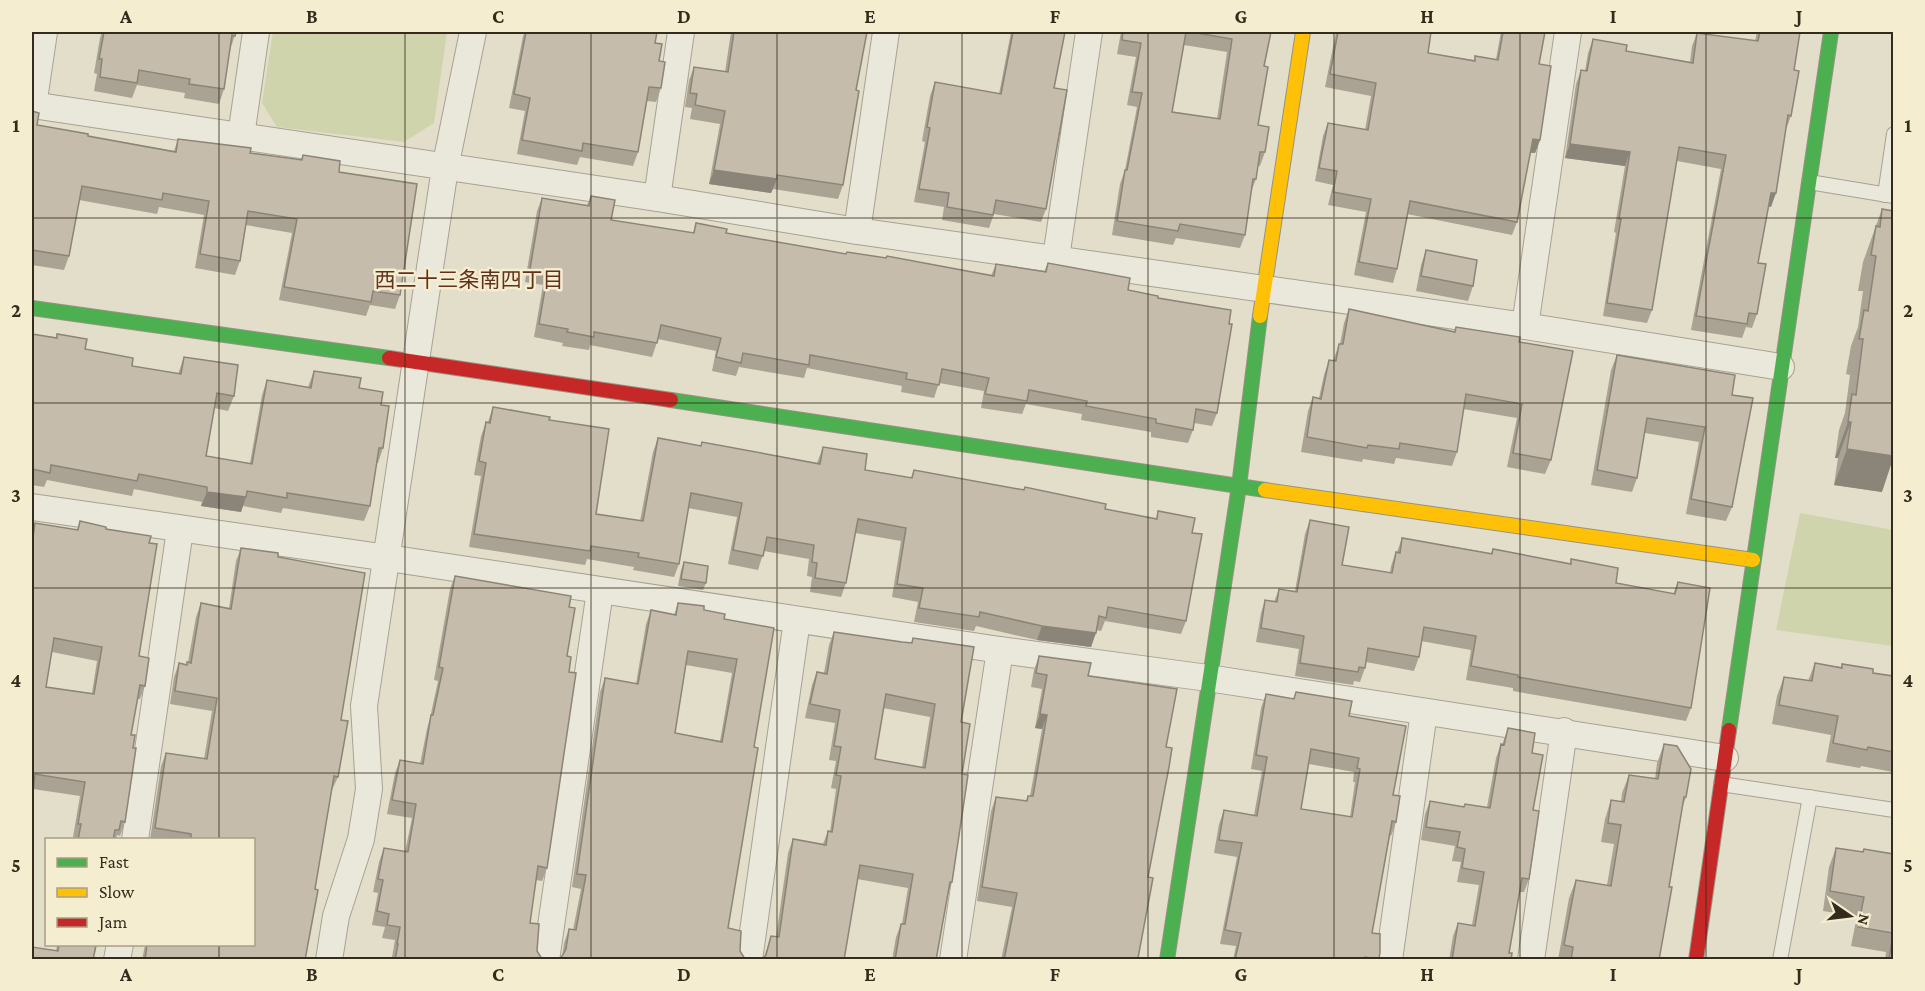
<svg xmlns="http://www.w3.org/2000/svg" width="1925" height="991" viewBox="0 0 1925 991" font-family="'Crimson Pro','Noto Sans JP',serif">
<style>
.green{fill:#cfd4ac}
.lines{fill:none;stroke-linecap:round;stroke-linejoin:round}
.lane-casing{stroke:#a7a294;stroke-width:16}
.street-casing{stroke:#a7a294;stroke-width:28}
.fast-casing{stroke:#979283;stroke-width:16}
.slow-casing{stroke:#979283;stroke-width:16}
.jam-casing{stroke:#979283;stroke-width:16}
.lane{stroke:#eae7db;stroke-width:14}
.street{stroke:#eae7db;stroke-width:26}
.fast{stroke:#4caf50;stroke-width:14}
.slow{stroke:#ffc107;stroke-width:14}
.jam{stroke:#c62828;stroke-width:14}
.wall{fill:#aaa293;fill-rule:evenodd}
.shaded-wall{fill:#8b8478}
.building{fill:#c6bcab;stroke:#8b8478;stroke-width:1.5;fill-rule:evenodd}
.grid{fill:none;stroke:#352b1c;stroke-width:1.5;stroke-opacity:0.55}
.labels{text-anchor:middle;stroke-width:5;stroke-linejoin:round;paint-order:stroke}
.neighbourhood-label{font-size:21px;fill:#61311c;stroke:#f5edcf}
.neatline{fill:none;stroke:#352b1c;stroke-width:2}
.grid-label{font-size:20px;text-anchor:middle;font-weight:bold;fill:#352b1c}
</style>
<rect width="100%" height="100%" fill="#e2deca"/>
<g class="green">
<path d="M273 32H447L434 123 404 142 277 127 262 103Z"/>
<path d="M1800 513 1893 530V646L1776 630Z"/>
</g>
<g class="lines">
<g class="lane-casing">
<g id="lane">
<path d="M1809 182 1894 196"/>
<path d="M1885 195 1894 134"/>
<path d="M1721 784 1894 810"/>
<path d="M1780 960 1810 797"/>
</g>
</g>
<g class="street-casing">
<g id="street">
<path d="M32 105 657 198 857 231 1525 326 1781 367"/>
<path d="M33 106 44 32"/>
<path d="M241 136 256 32"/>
<path d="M657 198 681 32"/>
<path d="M857 231 886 32"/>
<path d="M1056 258 1089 32"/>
<path d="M1525 326 1568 32"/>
<path d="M32 507 388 558 1000 650 1208 678 1725 758"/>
<path d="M135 840 180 530"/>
<path d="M117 960 120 944"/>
<path d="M329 960 336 916 361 839 369 789 364 706 445 168 473 32"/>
<path d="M546 960 600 591"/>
<path d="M749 960 797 620"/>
<path d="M953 960 1000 650"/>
<path d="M1389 960 1424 712"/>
<path d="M1531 960 1564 731"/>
</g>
</g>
<g class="fast-casing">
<g id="fast">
<path d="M32 308 389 358"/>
<path d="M671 400 1265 490"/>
<path d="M1729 730 1831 32"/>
<path d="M1167 960 1239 486 1260 316"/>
</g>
</g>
<g class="slow-casing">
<g id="slow">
<path d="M1260 316 1303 32"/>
<path d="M1265 490 1753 560"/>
</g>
</g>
<g class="jam-casing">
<g id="jam">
<path d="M389 358 671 400"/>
<path d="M1696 960 1729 730"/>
</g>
</g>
<use href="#lane" class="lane"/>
<use href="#street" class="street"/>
<use href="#fast" class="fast"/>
<use href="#slow" class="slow"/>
<use href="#jam" class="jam"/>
</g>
<g class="wall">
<path d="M102 32H236L230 50 224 89 219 104 184 98 185 93 137 85 132 98 94 91 97 74 94 73 100 38Z"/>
<path d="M525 32H657L655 43 659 61 661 88 656 102 647 101 638 152 633 166 580 157 577 165 517 154 525 111 509 108 523 36Z"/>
<path d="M731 32H867L856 90 843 185 838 199 773 189 771 193 709 184 720 124 690 119 692 108 685 107 689 80 694 67 725 72Z"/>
<path d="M1011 32H1065L1054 88 1046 209 1041 222 994 214 989 228 942 220 944 207 914 202 925 142 922 141 930 96 935 82 999 94Z"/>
<path d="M1121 32H1271L1264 66 1258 125 1265 152 1260 166H1258L1256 179 1251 192 1245 235 1240 248 1176 238 1173 245 1112 235 1120 184 1125 170 1137 107 1127 105 1136 57 1117 54ZM1184 45 1227 52 1217 119 1172 112Z"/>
<path d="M1336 32H1431L1428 53 1474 60 1475 56 1496 59 1501 32H1545L1539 64 1540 140 1535 153H1530L1517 222 1512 235 1407 214 1397 269 1393 283 1354 275 1366 212 1328 205 1333 185 1315 181 1323 136 1328 123 1365 130 1371 96 1325 87Z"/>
<path d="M1757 32H1800L1794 70 1791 116 1786 129 1771 207 1768 206 1758 263 1757 314 1752 328 1746 327 1742 338 1691 330 1721 169 1677 161 1652 310 1647 323 1603 316 1616 233 1614 232 1625 166 1565 158 1576 84 1581 70 1585 71 1588 53 1593 39 1626 51 1690 62 1692 46 1697 33 1755 41Z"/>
<path d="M32 111 37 125 88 136 174 151 178 139 250 153 301 160 303 155 339 172 400 295 395 309 370 305 366 316 279 300 292 233 246 225 240 261 235 275 195 268 204 215 159 207 157 214 79 200 69 256 64 270 32 265Z"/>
<path d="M591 196 611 220 693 233 696 223 726 233 846 254 991 276 996 264 1044 272 1048 263 1128 290 1158 298 1217 413 1212 426 1194 423 1193 430 1188 443 1151 437V432L1081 420 1082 414 1026 404 1022 414 981 408 984 391 939 383 934 398 901 392 902 386 807 368 804 378 739 367 736 376 712 371 716 351 658 339 652 357 590 345 589 350 562 346 563 343 534 337 543 285 525 282 537 211 542 198 587 205Z"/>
<path d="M1882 209V492L1834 485 1838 458H1835L1839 430 1845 413 1850 375 1846 374 1851 346 1858 327 1863 291H1858L1863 262Z"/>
<path d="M1426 250 1473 286 1468 301 1416 291 1421 265Z"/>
<path d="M1349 309 1454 332 1456 327 1519 342 1551 460 1545 474 1507 467 1517 418 1463 409 1457 452 1452 466 1396 458 1394 464 1363 459 1362 462 1301 452 1308 411 1313 397 1319 398 1324 375 1329 360 1333 361 1339 344H1340L1344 323Z"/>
<path d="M32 334 56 338 57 334 85 349 132 366 178 374 184 357 234 396 228 411 214 408 206 456 250 463 262 395 267 380 308 387 314 371 359 388 381 405 383 448 378 463H377L370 506 364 521 283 508 281 513 243 506 241 512 201 506 202 502 134 489 132 496 47 480 44 487 32 485Z"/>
<path d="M1617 355 1732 395V507L1726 521 1686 514 1699 442 1645 433 1637 478 1632 492 1591 485 1611 370Z"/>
<path d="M493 407 549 420 596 514 640 521 653 452 658 438 701 446 702 442 817 463 823 447 865 470 911 478 914 470 1156 519 1158 511 1192 533 1186 621 1181 634 1105 621 1101 631 1096 630 1091 647 1037 640 976 626 974 631 914 622 918 602 892 597 901 541 855 533 846 583 841 597 810 592 812 577 807 576 809 559 764 551 758 570 728 564 737 517 688 508 679 564 674 577 633 570 634 567 587 559 585 565 469 547 481 476 474 475 481 436 486 422H488Z"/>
<path d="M1310 520 1342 565 1390 573 1391 566 1396 552H1397L1402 538 1491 553 1493 549 1570 564 1571 559 1616 583 1673 594 1678 582 1691 708 1686 721 1513 691V688L1466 680 1471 650 1421 641 1419 657 1414 671 1366 662 1365 668 1360 682 1354 681 1353 685 1295 676 1299 649 1256 642 1261 613 1265 600 1274 602 1279 589 1295 591 1305 534Z"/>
<path d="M80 521 149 543 139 656 145 686 140 699H137L131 735 133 748 125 822 120 836 117 835 116 840H76V838L73 837 80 796 33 789 32 801V533L35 523 77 530ZM52 652 97 661 92 693 46 687Z"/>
<path d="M241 548 278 557 341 720 338 777 332 790 315 889 305 960H142L145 945H254V840H150L161 766 166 753 204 759 212 711 170 704 174 677 179 663 186 665 188 662 196 617 201 603 229 608 236 561Z"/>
<path d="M684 562 706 583 703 590 678 586 681 570Z"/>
<path d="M455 576 569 607 567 656 569 672 547 868 542 881 536 880 530 923 537 951 542 959 545 960H393V957H392L395 940 382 938 385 927 372 925 378 893 373 892 379 862 384 848 405 852 412 818 387 814 395 773 400 760 420 764 427 729 430 718 438 681 434 680 450 589Z"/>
<path d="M678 603 704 610 724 619 774 628 754 747 728 928 740 951 745 959 562 957 564 943 569 929 573 930 581 889 572 887 600 692 605 678 636 684 646 624 651 610 674 615ZM686 665 732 673 720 741 675 733Z"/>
<path d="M834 632 902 642 911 643 913 638 961 722 962 774 952 882 947 896 936 960H892L896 937 901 924H902L908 888 857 879 764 957 771 936 776 937 788 853 793 839 823 844 828 831 830 832 836 789 831 788 836 761 829 760 835 723 805 718 812 685 817 672 824 673 829 645ZM883 708 930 717 922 767 875 759Z"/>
<path d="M1039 656 1088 676 1166 747 1148 877 1138 958 1141 960H1001L1012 907 977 901 991 811 996 797 1026 801 1028 796H1030L1042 729 1035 728 1042 689 1031 687 1034 670Z"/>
<path d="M1815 663 1841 667 1842 664 1873 673 1893 676V772L1861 766 1860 768 1826 762 1831 735 1772 724 1777 696 1784 677 1808 681Z"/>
<path d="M1296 692 1349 716 1393 795 1396 822 1391 836 1390 835 1372 933 1379 960H1233L1236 946 1220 944 1237 857 1214 853 1219 824 1224 810 1254 815 1262 771 1251 769 1261 708 1266 694 1293 699ZM1309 764 1354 772 1353 782H1355L1350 817 1301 809Z"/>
<path d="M1508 728 1532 753 1533 810 1529 879 1524 892H1519L1509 953 1511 960H1449L1453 936 1458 923 1472 925 1479 885 1457 882 1461 862 1452 861 1455 846 1421 840 1425 814 1430 801 1464 807 1465 804 1487 807 1496 758 1501 744 1502 745Z"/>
<path d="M1664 744 1686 797 1682 808 1669 887 1659 960H1558L1569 898 1576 880 1607 885 1614 844 1601 842 1605 819 1611 800 1621 802 1622 793 1629 775 1655 779 1657 763Z"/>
<path d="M1836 848 1862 852 1864 849 1893 854V960H1885L1886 952 1851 946 1857 916 1823 911 1829 867Z"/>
<path d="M57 945H97L93 960 56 951Z"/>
</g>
<g class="shaded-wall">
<path d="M1533 139 1540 140 1535 153 1528 152Z"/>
<path d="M1570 144 1630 152 1625 166 1565 158Z"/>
<path d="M714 170 777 179 771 193 709 184Z"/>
<path d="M1771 193H1776L1771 207 1766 206Z"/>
<path d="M1848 422H1851L1838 458H1835Z"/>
<path d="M1847 449 1893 456V459L1882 492 1834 485Z"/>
<path d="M207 492 246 497 241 512 201 506Z"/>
<path d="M1042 626 1096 633 1091 647 1037 640Z"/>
<path d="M1040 714 1047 715 1042 729 1035 728Z"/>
</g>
<g class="building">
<path d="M104 32H236L235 36 232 35 224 89 189 84 190 79 139 70 137 83 100 77 102 59H99Z"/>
<path d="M526 32H657L655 43 662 44 659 61 665 62 661 88 649 87 638 152 583 143 582 151 522 140 530 98 514 94Z"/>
<path d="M734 32H867L856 90 859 91 843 185 777 175V179L714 170 725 111 695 105 697 94 690 93 694 67 728 72Z"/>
<path d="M1013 32H1065L1054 88 1067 90 1046 209 996 200 993 215 947 207 949 193 919 189 930 128 927 127 935 82 1001 94Z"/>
<path d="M1123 32H1186L1172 112 1220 119 1232 39 1191 32H1271L1264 66 1268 67 1258 125 1269 127 1265 152H1260L1256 179H1253L1245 235 1180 224 1178 231 1117 221 1125 170H1127L1142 93 1132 92 1141 43 1122 40Z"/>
<path d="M1338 32H1431L1428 53 1475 61V56L1498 60 1503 32H1545L1539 64 1551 66 1540 140 1533 139 1517 222 1410 201 1397 269 1359 262 1371 199 1333 192 1337 171 1319 168 1328 123 1368 130 1376 83 1330 74Z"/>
<path d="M1760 32H1800L1794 70 1799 71 1791 116 1788 115 1776 193H1771L1758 263 1766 264 1757 314 1749 313 1747 324 1696 316 1726 155 1679 147 1652 310 1607 303 1621 219H1619L1630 152 1570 144 1581 70 1587 71 1593 39 1627 45 1626 51 1693 63 1697 33 1758 41Z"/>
<path d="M32 111 39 113 37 125 88 134V136L176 152 178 139 251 148 250 153 302 160 303 155 340 161 339 172 417 184 400 295 373 291 371 302 284 287 297 219 248 211 240 261 200 254 209 201 163 193 162 200 82 186 69 256 32 250Z"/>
<path d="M591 196 615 200 611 220 694 233 696 223 727 229 726 233 846 254 847 252 886 258 887 256 994 276 996 264 1046 272 1048 263 1130 278 1128 290 1158 296V298L1231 310 1229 324H1232L1217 413 1196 409 1193 430 1156 423V419L1086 406 1087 401 1029 390 1027 401 985 394 989 378 942 369 939 385 906 379 907 373 810 355 809 365 743 353 741 363 716 357 721 338 661 325 657 343 594 332V337L567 332 568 329 539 324 548 272 530 269 542 198 589 206Z"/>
<path d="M1882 209 1893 211V456L1847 449 1851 422H1848L1852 394 1856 395 1863 339H1859L1864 310 1868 311 1876 256 1871 255 1876 226 1880 227Z"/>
<path d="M1426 250 1477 260 1473 286 1421 276Z"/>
<path d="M1349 309 1455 332 1456 327 1520 337 1519 342 1573 351 1551 460 1513 453 1522 404 1466 394 1457 452 1400 443 1399 449 1368 445 1367 448 1307 437 1313 397 1321 399 1329 360 1336 361 1339 344H1343Z"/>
<path d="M32 334 57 338V334L87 339 85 349 133 358 132 366 181 374 184 357 238 365 234 396 217 393 206 456 252 464 267 380 311 388 314 371 361 378 359 388 383 392 381 405 389 406 383 448H379L370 506 287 493V498L247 491 246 497 207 492V487L139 474 137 481 51 465 50 473 32 469Z"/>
<path d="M1617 355 1735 375 1732 395 1753 398 1732 507 1691 499 1705 427 1647 418 1637 478 1597 470Z"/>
<path d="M493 407 550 417 549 420 609 429 596 514 643 521 658 438 701 446 702 442 820 464 823 447 867 454 865 470 912 478 914 470 1024 490 1025 487 1106 504 1105 509 1157 519 1158 511 1195 518 1192 533 1202 534 1186 621 1108 607 1106 618 1099 616 1096 633 1042 626 980 612 979 617 919 608 923 588 897 584 906 528 858 519 846 583 815 578 817 563 812 562 814 545 767 537 763 556 733 550 742 503 691 493 679 564 638 557 639 553 591 546 590 551 474 534 486 463 479 461 486 422 490 423Z"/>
<path d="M1310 520 1349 527 1342 565 1392 573 1396 552 1400 553 1402 538 1492 554 1493 549 1571 564V559L1618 568 1616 583 1675 594 1678 582 1710 588 1691 708 1518 677V675L1471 666 1476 636 1424 627 1419 657 1368 648 1365 668 1359 667 1358 672 1300 663 1304 636 1261 628 1265 600 1277 602 1279 589 1297 592Z"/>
<path d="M80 521 106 527V529L151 536 149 543 157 544 139 656 149 658 145 686 140 685 131 735H135L133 748H136L125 822 121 821 119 830H115L113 840H78L81 824H78L85 782 35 774 32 801V544L35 523 78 530ZM54 638 102 647 94 694 46 687Z"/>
<path d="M241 548 278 553V557L365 573 341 720 348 721 338 777 334 776 315 889 318 890 305 960H145L147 945H254V840H191V834L155 828 166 753 207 759 217 698 175 691 179 663 187 665V662L191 663 201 603 231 609Z"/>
<path d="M684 562 708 566 706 583 681 579Z"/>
<path d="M455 576 571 596 569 607 575 608 567 656 571 657 569 672 576 673 547 868 538 866 530 923 539 924 537 951 542 959 545 960H395L398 944H397L400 927 387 925 389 914 377 911 383 880 378 879 384 848 408 852 416 804 392 800 400 760 423 764 431 715H433L443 668 439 667Z"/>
<path d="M678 603 704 606V610L725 614 724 619 774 628 754 747 758 748 728 928 741 931 740 951 745 959 748 960H558L562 956 566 949 569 929 576 930 586 875 577 874 605 678 638 684 651 610 676 615ZM688 651 737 659 722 742 675 733Z"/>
<path d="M834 632 902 642 912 643 913 638 974 647 961 722 970 724 962 774 968 775 952 882H950L936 960H895L901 924H905L913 874 860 865 844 960H761L766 955 771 936 779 937 793 839 826 845 828 831 832 832 841 776 836 775 841 747 834 746 840 710 810 704 817 672 827 674ZM886 694 935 704 925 768 875 759Z"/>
<path d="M1039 656 1091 663 1088 676 1177 689 1166 747 1172 748 1169 767 1148 877 1153 878 1138 958H1142L1141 960H1004L1017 893 982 887 996 797 1027 801 1028 796H1033L1047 715 1040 714 1047 675 1036 673Z"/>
<path d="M1815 663 1842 668V664L1873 669V673L1893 676V752L1868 747 1867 750 1833 743 1838 716 1779 705 1784 677 1812 681Z"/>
<path d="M1296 692 1352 701 1349 716 1406 726 1393 795 1400 796 1396 822 1392 821 1372 933 1380 934V952L1379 959 1365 957V960H1235L1241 933 1225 930 1242 843 1219 840 1224 810 1257 816 1267 757 1256 755 1266 694 1294 699ZM1311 749 1359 758 1357 768 1360 769 1352 817 1301 809Z"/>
<path d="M1508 728 1535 733 1532 753 1543 755 1533 810 1539 811 1529 879 1522 878 1509 953H1512L1511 960H1452L1458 923 1475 926 1484 872 1462 868 1465 849 1457 847 1460 832 1426 827 1430 801 1464 807 1465 804 1490 808 1501 744 1504 745Z"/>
<path d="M1664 744 1677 746 1691 769 1686 797H1684L1669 887H1672L1659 960H1571L1573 947 1564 945 1576 880 1611 886 1621 825 1608 823 1611 800 1624 802 1629 775 1658 779Z"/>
<path d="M1836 848 1863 852 1864 849 1893 854V960H1889L1893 933 1858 927 1864 897 1830 891Z"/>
<path d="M59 945H96L93 960H32V947L58 951Z"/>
</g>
<path class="grid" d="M219 32V840M405 32V960M591 32V960M777 32V960M962 32V960M1148 32V960M1334 32V960M1520 32V960M1706 32V960M32 218H1894M32 403H1894M32 588H1894M32 773H1894M219 944V960"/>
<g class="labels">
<g class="neighbourhood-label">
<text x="469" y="287">西二十三条南四丁目</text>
</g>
</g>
<rect width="1925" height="991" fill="none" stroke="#f5edcf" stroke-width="66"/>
<rect x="45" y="838" width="210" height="108" fill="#f5edcf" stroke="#a89f87" stroke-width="1.5"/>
<rect x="57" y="858" width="30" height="9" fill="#4caf50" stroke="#a89f87" stroke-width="1.5"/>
<text x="99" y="868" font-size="18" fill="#352b1c">Fast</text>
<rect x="57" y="888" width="30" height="9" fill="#ffc107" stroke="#a89f87" stroke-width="1.5"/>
<text x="99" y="898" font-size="18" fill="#352b1c">Slow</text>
<rect x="57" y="918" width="30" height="9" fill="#c62828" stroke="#a89f87" stroke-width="1.5"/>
<text x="99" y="928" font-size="18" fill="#352b1c">Jam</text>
<g transform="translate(1850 916) rotate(104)" stroke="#f5edcf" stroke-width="4.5" paint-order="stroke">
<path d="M0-4.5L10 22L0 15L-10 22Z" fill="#352b1c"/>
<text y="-9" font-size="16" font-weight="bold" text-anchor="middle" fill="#352b1c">N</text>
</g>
<rect x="33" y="33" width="1859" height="925" class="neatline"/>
<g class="grid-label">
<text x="126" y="23">A</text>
<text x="312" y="23">B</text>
<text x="498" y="23">C</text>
<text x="684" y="23">D</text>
<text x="870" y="23">E</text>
<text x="1055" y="23">F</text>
<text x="1241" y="23">G</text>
<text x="1427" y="23">H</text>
<text x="1613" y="23">I</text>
<text x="1799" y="23">J</text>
<text x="16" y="132">1</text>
<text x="1908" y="132">1</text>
<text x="16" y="317">2</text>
<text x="1908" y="317">2</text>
<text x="16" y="502">3</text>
<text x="1908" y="502">3</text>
<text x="16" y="687">4</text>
<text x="1908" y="687">4</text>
<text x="16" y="872">5</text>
<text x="1908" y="872">5</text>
<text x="126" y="981">A</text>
<text x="312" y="981">B</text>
<text x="498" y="981">C</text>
<text x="684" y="981">D</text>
<text x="870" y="981">E</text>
<text x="1055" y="981">F</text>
<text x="1241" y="981">G</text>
<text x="1427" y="981">H</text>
<text x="1613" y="981">I</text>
<text x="1799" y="981">J</text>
</g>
</svg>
